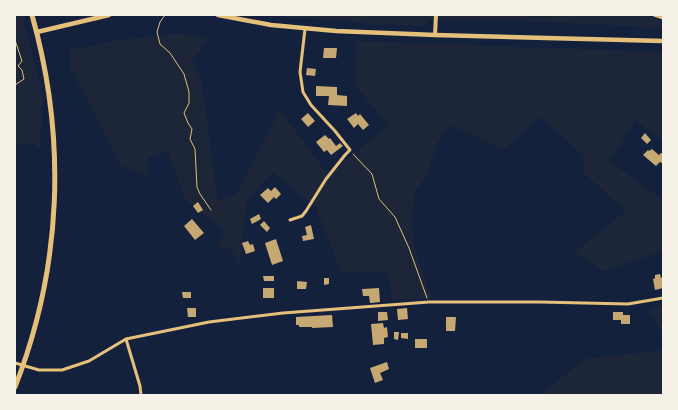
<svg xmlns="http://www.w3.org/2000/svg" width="678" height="410" viewBox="0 0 678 410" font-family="Quicksand,sans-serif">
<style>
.green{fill:#1d2539}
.building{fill:#c6a872}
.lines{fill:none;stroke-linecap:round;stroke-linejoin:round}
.path{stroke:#e5c07b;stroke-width:1}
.minor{stroke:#e5c07b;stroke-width:3}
.tertiary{stroke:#e5c07b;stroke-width:4}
.secondary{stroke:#e5c07b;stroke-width:4.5}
.primary{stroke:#e5c07b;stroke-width:5}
</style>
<rect width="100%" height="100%" fill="#14213d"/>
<g class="green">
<path d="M15 15H22L43 98 40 148 33 143 15 145Z"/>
<path d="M273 15H643L663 21V28L554 22 428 19 427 26 362 23 330 19 294 18Z"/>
<path d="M180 33 207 39 192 62 201 79 218 200 236 195 280 111 329 175 388 125 355 85 357 41 663 52V141L636 120 610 161 663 200V251L604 271 575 252 626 211 584 173 583 155 540 117 504 150 450 125 436 145 429 171 416 191 412 211 414 245 428 289 433 299H392L388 273 341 272 316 208 273 172 247 201 240 265 232 249 216 248 225 231 186 200 167 151 147 158 149 177 121 165 70 67V50L114 41Z"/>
<path d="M663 305V334L649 310Z"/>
<path d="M663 350V395H541L584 359Z"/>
</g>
<g class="building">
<path d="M324 48H337L336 58H323Z"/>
<path d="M307 68 316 69 315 76 306 75Z"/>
<path d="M316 86 337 87V95L347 96V106L328 105 329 96H316Z"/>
<path d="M308 113 315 121 308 127 301 119Z"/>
<path d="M356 113 358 116 360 114 369 125 363 130 358 124 354 128 347 119Z"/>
<path d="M645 133 651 140 647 144 641 138Z"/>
<path d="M325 135 329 139 330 138 336 146 340 143 343 146 331 155 327 150 324 152 316 142Z"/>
<path d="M652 149 659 155 661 153 663 154V162L662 163 660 162 656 166 643 155 648 150 649 151Z"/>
<path d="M275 187 281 194 276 199 274 197 268 203 260 195 268 188 271 191Z"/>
<path d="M198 202 203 210 198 213 193 206Z"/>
<path d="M259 214 261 219 252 224 250 219Z"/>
<path d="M192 219 204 233 195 240 184 226Z"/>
<path d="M264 221 270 228 267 232 260 225Z"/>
<path d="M311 225 314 239 303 241 302 236 307 235 305 227Z"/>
<path d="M276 239 283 261 272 265 265 243Z"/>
<path d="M248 241 250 245 253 244 255 251 246 254 242 243Z"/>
<path d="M660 274 661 278 663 277V288L655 290 653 279 655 278V275Z"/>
<path d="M263 276H274V281H264Z"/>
<path d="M324 278H329V284L324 285Z"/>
<path d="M297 281 307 282 306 289H297Z"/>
<rect x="263" y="288" width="11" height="10"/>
<path d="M379 288 380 302 370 303 369 296H363L362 289Z"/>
<path d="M182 292H191V298H183Z"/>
<path d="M187 308H196V317H188Z"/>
<path d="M407 308 408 319 398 320 397 309Z"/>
<path d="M378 312H387L388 320 378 321Z"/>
<path d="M613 312H623V315H630V324H621V320H613Z"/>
<path d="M332 315 333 327 312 328V327H299V325H296V317Z"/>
<path d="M446 317H456L455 331H446Z"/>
<path d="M383 323 384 328 387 327 388 337 384 338V344L373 345 371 324Z"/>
<path d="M394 332H399L398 340 394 339Z"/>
<path d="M401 333H408V339L401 338Z"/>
<rect x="415" y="339" width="12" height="9"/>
<path d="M387 362 389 369 380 373 383 380 375 383 370 368Z"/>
</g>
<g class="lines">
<g class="path">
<path d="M165 15 160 22 157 32 160 44 170 53 184 74 189 92V103L184 113 188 123 192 129 190 139 195 149 197 187 200 194 211 210"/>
<path d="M15 40 22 61 18 66 22 70 24 79 15 85"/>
<path d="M15 80 16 81 15 82"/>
<path d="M353 154 372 174 379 199 395 217 409 248 427 298"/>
</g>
<g class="minor">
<path d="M654 15 663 18"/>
<path d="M290 220 302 216 306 211 326 179 345 155 350 150 335 131 311 105 303 92 300 72 305 29"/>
<path d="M126 339 140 386 141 395"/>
<path d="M15 363 39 370H62L89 361 126 339 209 322 283 313 429 302H540L628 304 663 298"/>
</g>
<path class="tertiary" d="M435 35 436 15"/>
<g class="secondary">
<path d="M218 15 271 25 336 31 435 35 663 41"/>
<path d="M37 32 109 15"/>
</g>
<path class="primary" d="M15 387C62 267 67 139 32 15"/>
</g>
<rect width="678" height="410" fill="none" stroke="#f6f1e7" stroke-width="32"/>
</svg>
